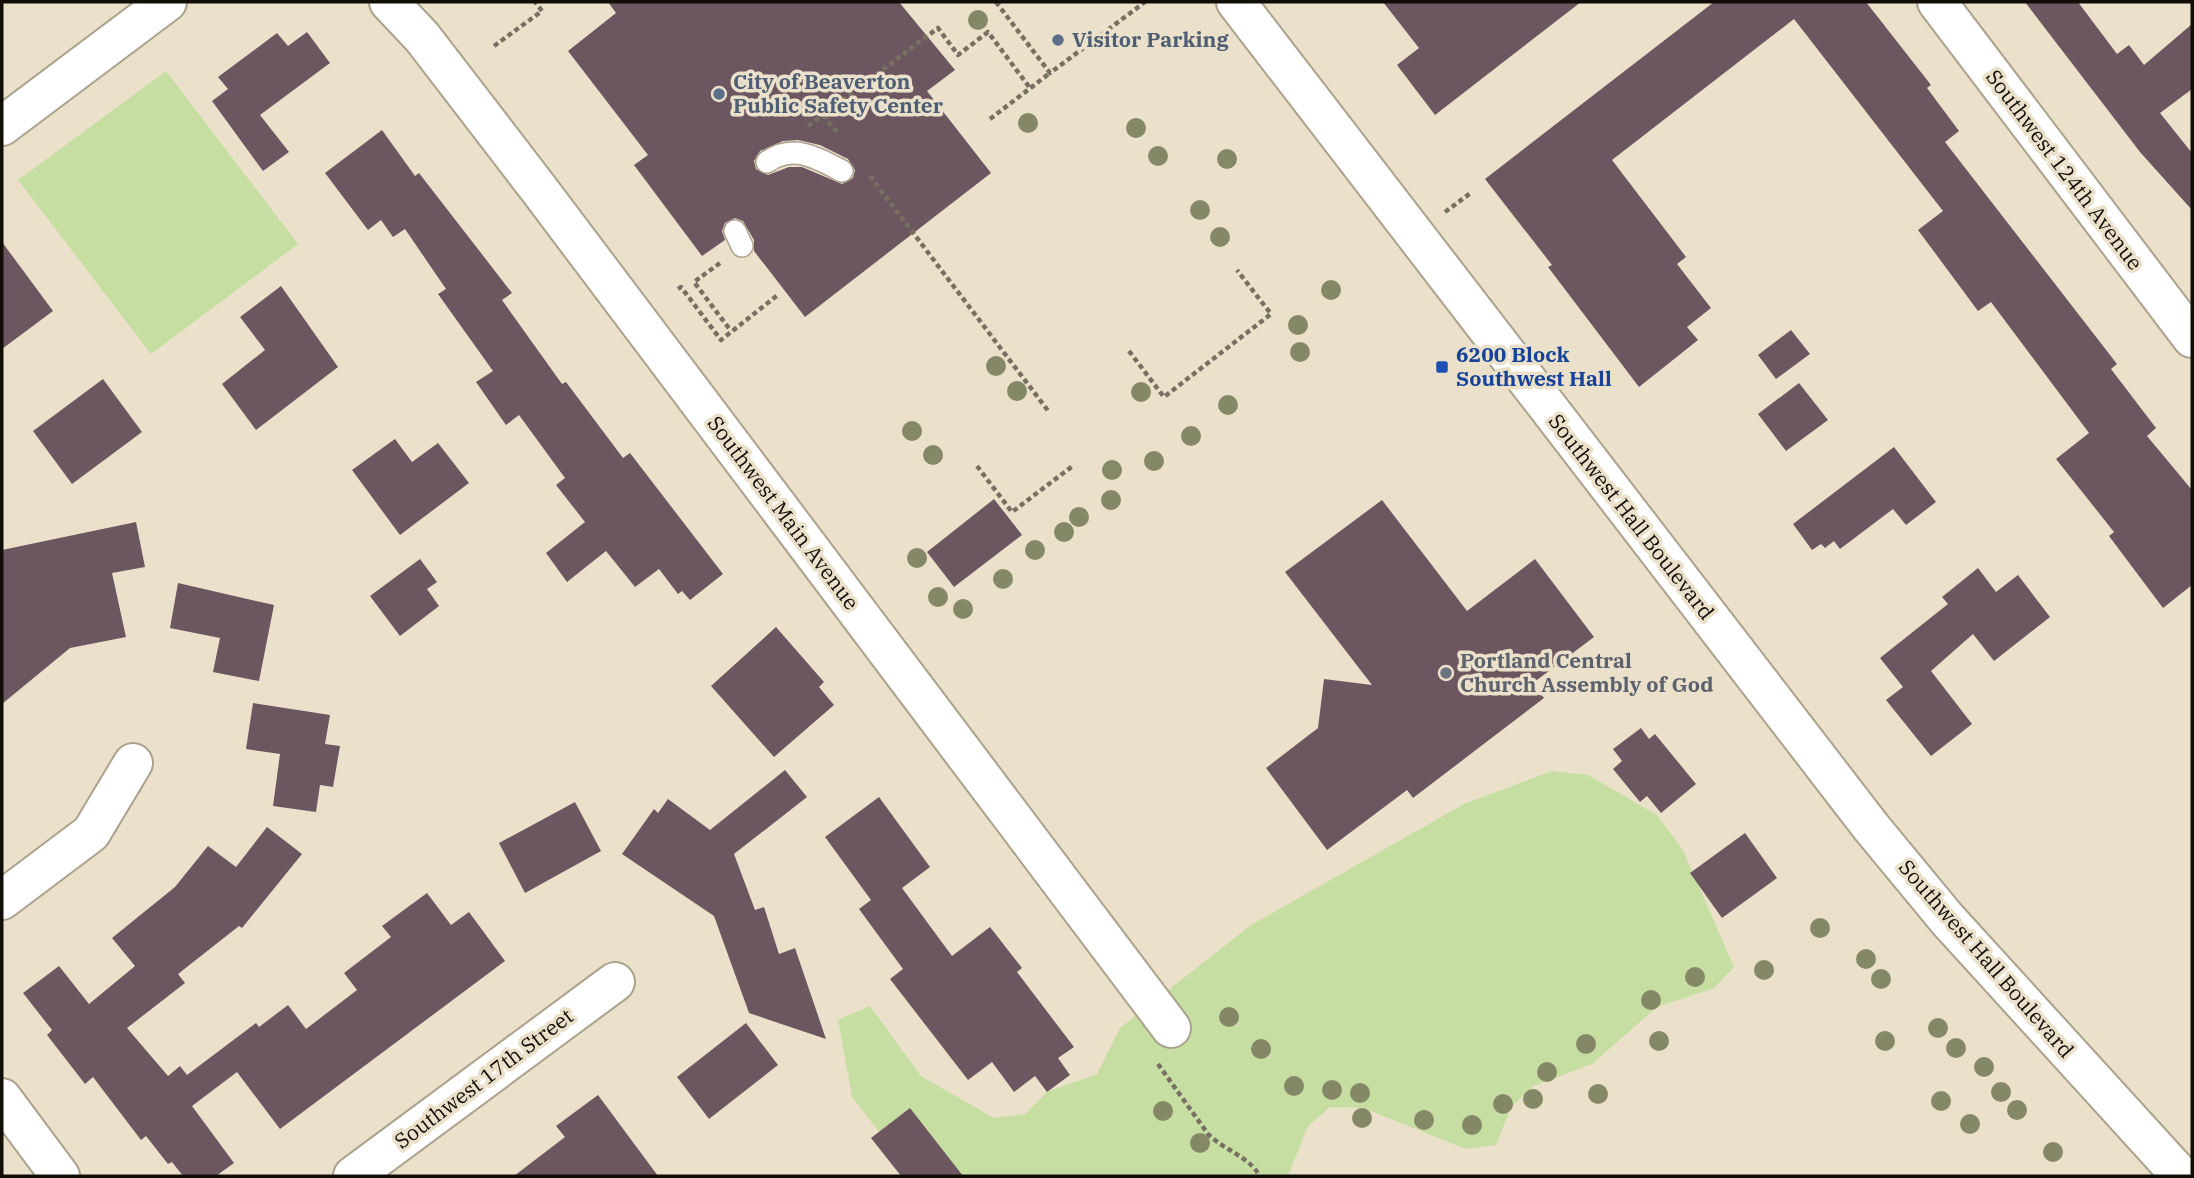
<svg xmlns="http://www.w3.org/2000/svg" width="2194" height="1178" viewBox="0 0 2194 1178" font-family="'IBM Plex Serif',serif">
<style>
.green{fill:#c7dea3}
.building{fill:#6c5761;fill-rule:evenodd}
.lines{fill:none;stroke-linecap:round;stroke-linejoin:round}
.lane-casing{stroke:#aba18c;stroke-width:24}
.street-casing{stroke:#aba18c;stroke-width:42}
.secondary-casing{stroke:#aba18c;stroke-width:42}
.path{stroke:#777062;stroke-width:4.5;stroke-dasharray:5 3.5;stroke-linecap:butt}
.lane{stroke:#fff;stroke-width:21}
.street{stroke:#fff;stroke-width:38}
.secondary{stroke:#fff;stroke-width:38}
.tree{fill:#858866}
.service-dot{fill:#5c6f8a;stroke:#ebe1cb;stroke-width:2.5}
.transit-dot{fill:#1a4fb4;stroke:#ebe1cb;stroke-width:2.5}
.worship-dot{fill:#6b7280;stroke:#ebe1cb;stroke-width:2.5}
.labels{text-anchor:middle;stroke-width:7;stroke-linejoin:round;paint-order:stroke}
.service-label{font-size:21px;font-weight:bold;fill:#4e5e75;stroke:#ebe1cb;text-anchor:start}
.street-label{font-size:21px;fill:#120e07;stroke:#ebe1cb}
.transit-label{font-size:21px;font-weight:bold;fill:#164399;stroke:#ebe1cb;text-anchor:start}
.worship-label{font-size:21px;font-weight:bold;fill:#5b616d;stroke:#ebe1cb;text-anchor:start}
</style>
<rect width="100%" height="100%" fill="#ebe1cb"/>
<g class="green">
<path d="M166 71 298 244 151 354 18 180Z"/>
<path d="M1552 771 1588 775 1657 815 1683 850 1734 967 1714 988 1657 1007 1592 1064 1534 1086 1511 1107 1496 1145 1466 1149 1363 1108 1330 1107 1308 1126 1288 1176H933L905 1165 852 1097 838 1020 870 1006 921 1076 994 1118 1025 1114 1047 1092 1097 1074 1120 1028 1251 925 1464 804Z"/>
</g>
<g class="building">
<path d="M608 2H899L955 70 927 91 991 173 805 317 754 251V240L743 221 735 218 725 223 722 231 725 240 702 256 634 165 648 155 568 51 616 13ZM798 140 820 145 848 159 855 170 853 178 842 184 802 167H789L768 175 756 169 754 161 760 151 783 141Z"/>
<path d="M1383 2H1581L1435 115 1397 65 1419 48Z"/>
<path d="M1714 2H1866L1931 85 1927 88 1959 131 1945 142 2117 364 2111 369 2156 428 2147 436 2192 490V585L2163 608 2109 536 2114 532 2056 459 2089 433 1991 302 1978 311 1918 230 1943 211 1794 19 1612 160 1686 257 1677 264 1711 308 1687 327 1698 340 1639 387 1548 267 1552 265 1485 179Z"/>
<path d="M2025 2H2078L2117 54 2129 45 2144 65 2192 24V89L2160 113 2192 153V210L2140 152Z"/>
<path d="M307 32 330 63 260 115 289 152 263 171 212 101 228 89 218 77 277 33 288 46Z"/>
<path d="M382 130 415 176 419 173 512 293 502 300 562 384 566 382 623 458 630 453 723 574 690 600 682 591 678 594 659 569 635 587 606 551 567 582 546 553 585 522 556 485 565 478 519 415 506 425 476 382 493 371 438 294 446 289 405 229 393 237 381 220 368 230 325 173Z"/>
<path d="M2 242 53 311 2 349Z"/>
<path d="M281 286 338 367 256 430 222 384 265 350 240 317Z"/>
<path d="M1791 330 1810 354 1776 379 1758 355Z"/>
<path d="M103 379 142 432 72 484 33 431Z"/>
<path d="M1799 383 1828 420 1786 451 1758 414Z"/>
<path d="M395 439 412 462 438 443 469 483 400 535 352 470Z"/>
<path d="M1894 447 1936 502 1906 525 1893 509 1840 549 1834 541 1825 548 1821 544 1812 550 1793 524Z"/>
<path d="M994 499 1022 535 954 587 927 552Z"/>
<path d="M1382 500 1467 611 1535 559 1594 637 1533 683 1544 698 1413 798 1407 790 1327 850 1266 768 1318 728 1324 679 1372 685 1285 572Z"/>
<path d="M136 522 145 567 112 573 126 637 70 648 2 704V550Z"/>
<path d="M420 559 437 582 427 589 439 606 400 636 370 596Z"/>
<path d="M1978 568 1996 592 2018 575 2050 617 1994 661 1973 634 1931 671 1972 724 1931 756 1886 700 1903 687 1880 658 1948 604 1942 597Z"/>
<path d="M178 583 274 605 259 681 213 672 220 638 170 628Z"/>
<path d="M776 627 824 682 819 687 834 705 774 757 711 686Z"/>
<path d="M253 703 330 715 325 744 340 746 333 787 320 785 316 812 273 806 280 754 246 749Z"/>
<path d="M1641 728 1649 739 1655 734 1696 784 1661 813 1647 796 1640 802 1613 769 1622 761 1613 749Z"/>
<path d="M785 770 807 797 734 854 755 910 764 907 779 954 795 948 826 1039 749 1013 714 916 622 854 654 809 658 813 668 799 710 830Z"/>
<path d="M879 797 930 867 902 888 952 956 990 927 1022 968 1017 972 1074 1047 1058 1058 1070 1075 1047 1092 1035 1076 1014 1092 992 1062 968 1080 890 979 903 969 859 909 871 900 825 837Z"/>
<path d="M575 802 601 851 525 893 499 843Z"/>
<path d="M267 827 302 854 242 928 239 926 178 974 185 983 127 1028 168 1076 180 1066 187 1075 256 1023 259 1027 288 1005 306 1029 357 990 344 973 391 937 382 926 427 893 451 925 469 912 505 961 280 1129 237 1072 192 1106 234 1163 216 1176H183L172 1162 168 1164 146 1136 141 1140 93 1077 85 1084 47 1035 52 1030 23 993 59 966 89 1004 135 966 112 938 175 887 208 846 236 867Z"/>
<path d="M1745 833 1777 878 1722 918 1690 873Z"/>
<path d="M746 1023 778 1065 709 1119 677 1077Z"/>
<path d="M598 1095 658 1176H514L565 1137 556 1126Z"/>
<path d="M910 1108 963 1176H901L871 1138Z"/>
</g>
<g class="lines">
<g class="lane-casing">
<g id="lane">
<path d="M767 162C793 143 818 158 842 171"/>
<path d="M735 231 742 246"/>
</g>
</g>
<g class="street-casing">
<g id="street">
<path d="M389 2 422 37 538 188 1171 1028"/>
<path d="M1937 2 2192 338"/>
<path d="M2 900 91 833 133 763"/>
<path d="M2 1098 60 1176"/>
<path d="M353 1176 615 982"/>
</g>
</g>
<g class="secondary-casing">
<g id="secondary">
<path d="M1236 2 1871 827 1947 919 2181 1176"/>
<path d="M2 126 167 2"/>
</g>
</g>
<g class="path">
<path d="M996 2 1050 73 1145 2"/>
<path d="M494 46 542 11 535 2"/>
<path d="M823 115 839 135"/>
<path d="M990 119 1050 73"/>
<path d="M808 126 938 28 958 55 988 32 1030 88"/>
<path d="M870 176 1049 412"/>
<path d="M1445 212 1472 192"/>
<path d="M720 263 694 282 731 331"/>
<path d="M678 289 681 287 721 340 779 294"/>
<path d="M1129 351 1164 397 1271 314 1237 270"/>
<path d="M977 466 1012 512 1074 465"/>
<path d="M1158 1064 1208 1134C1225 1151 1247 1155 1260 1176"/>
</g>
<use href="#lane" class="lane"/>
<use href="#street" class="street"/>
<use href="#secondary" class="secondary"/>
</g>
<g class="tree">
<circle cx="978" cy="20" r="10"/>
<circle cx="1028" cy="123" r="10"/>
<circle cx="1136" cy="128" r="10"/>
<circle cx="1158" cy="156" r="10"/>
<circle cx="1227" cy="159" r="10"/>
<circle cx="1200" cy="210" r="10"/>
<circle cx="1220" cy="237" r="10"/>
<circle cx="1331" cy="290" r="10"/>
<circle cx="1298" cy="325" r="10"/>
<circle cx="1300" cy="352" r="10"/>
<circle cx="996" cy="366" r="10"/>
<circle cx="1017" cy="391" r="10"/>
<circle cx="1141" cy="392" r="10"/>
<circle cx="1228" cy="405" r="10"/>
<circle cx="912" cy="431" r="10"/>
<circle cx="1191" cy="436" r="10"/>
<circle cx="933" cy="455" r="10"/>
<circle cx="1154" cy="461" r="10"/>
<circle cx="1112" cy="470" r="10"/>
<circle cx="1111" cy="500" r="10"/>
<circle cx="1079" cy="517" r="10"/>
<circle cx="1064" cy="532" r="10"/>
<circle cx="1035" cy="550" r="10"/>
<circle cx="917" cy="558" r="10"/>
<circle cx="1003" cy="579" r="10"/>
<circle cx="938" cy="597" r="10"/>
<circle cx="963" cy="609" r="10"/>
<circle cx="1820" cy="928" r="10"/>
<circle cx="1866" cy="959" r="10"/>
<circle cx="1764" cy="970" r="10"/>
<circle cx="1695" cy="977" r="10"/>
<circle cx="1881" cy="979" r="10"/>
<circle cx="1651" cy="1000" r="10"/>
<circle cx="1229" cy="1017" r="10"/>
<circle cx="1938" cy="1028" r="10"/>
<circle cx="1659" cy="1041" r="10"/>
<circle cx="1885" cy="1041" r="10"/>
<circle cx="1586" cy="1044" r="10"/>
<circle cx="1956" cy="1048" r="10"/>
<circle cx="1261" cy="1049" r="10"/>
<circle cx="1984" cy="1067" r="10"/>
<circle cx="1547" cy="1072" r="10"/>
<circle cx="1294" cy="1086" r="10"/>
<circle cx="1332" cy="1090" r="10"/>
<circle cx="2001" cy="1092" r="10"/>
<circle cx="1360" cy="1093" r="10"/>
<circle cx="1598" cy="1094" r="10"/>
<circle cx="1533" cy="1099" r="10"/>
<circle cx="1941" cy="1101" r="10"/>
<circle cx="1503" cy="1104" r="10"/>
<circle cx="2017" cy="1110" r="10"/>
<circle cx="1163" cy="1111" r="10"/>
<circle cx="1362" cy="1118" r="10"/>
<circle cx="1424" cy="1120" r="10"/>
<circle cx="1970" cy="1124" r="10"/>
<circle cx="1472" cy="1125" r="10"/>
<circle cx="1200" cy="1143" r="10"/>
<circle cx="2053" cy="1152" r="10"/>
</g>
<g class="service-dot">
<circle cx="1058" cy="40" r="7"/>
<circle cx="719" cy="94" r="7"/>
</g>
<rect class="transit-dot" x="1435" y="360" width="14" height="14" rx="3.5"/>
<circle class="worship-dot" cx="1446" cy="673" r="7"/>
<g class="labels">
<g class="service-label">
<text x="1072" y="47">Visitor Parking</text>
<text x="733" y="89">City of Beaverton<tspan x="733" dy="24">Public Safety Center</tspan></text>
</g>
<g class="street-label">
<text transform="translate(2064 170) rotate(53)" y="7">Southwest 124th Avenue</text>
<text transform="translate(783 513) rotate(53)" y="7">Southwest Main Avenue</text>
<text transform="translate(1631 517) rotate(52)" y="7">Southwest Hall Boulevard</text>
<text transform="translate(1986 959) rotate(49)" y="7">Southwest Hall Boulevard</text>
<text transform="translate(484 1079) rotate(-37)" y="7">Southwest 17th Street</text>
</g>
<g class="transit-label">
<text x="1456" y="362">6200 Block<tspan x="1456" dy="24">Southwest Hall</tspan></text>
</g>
<g class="worship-label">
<text x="1460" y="668">Portland Central<tspan x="1460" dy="24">Church Assembly of God</tspan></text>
</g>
</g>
<rect width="2194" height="1178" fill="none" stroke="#120e07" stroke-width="7"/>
</svg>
